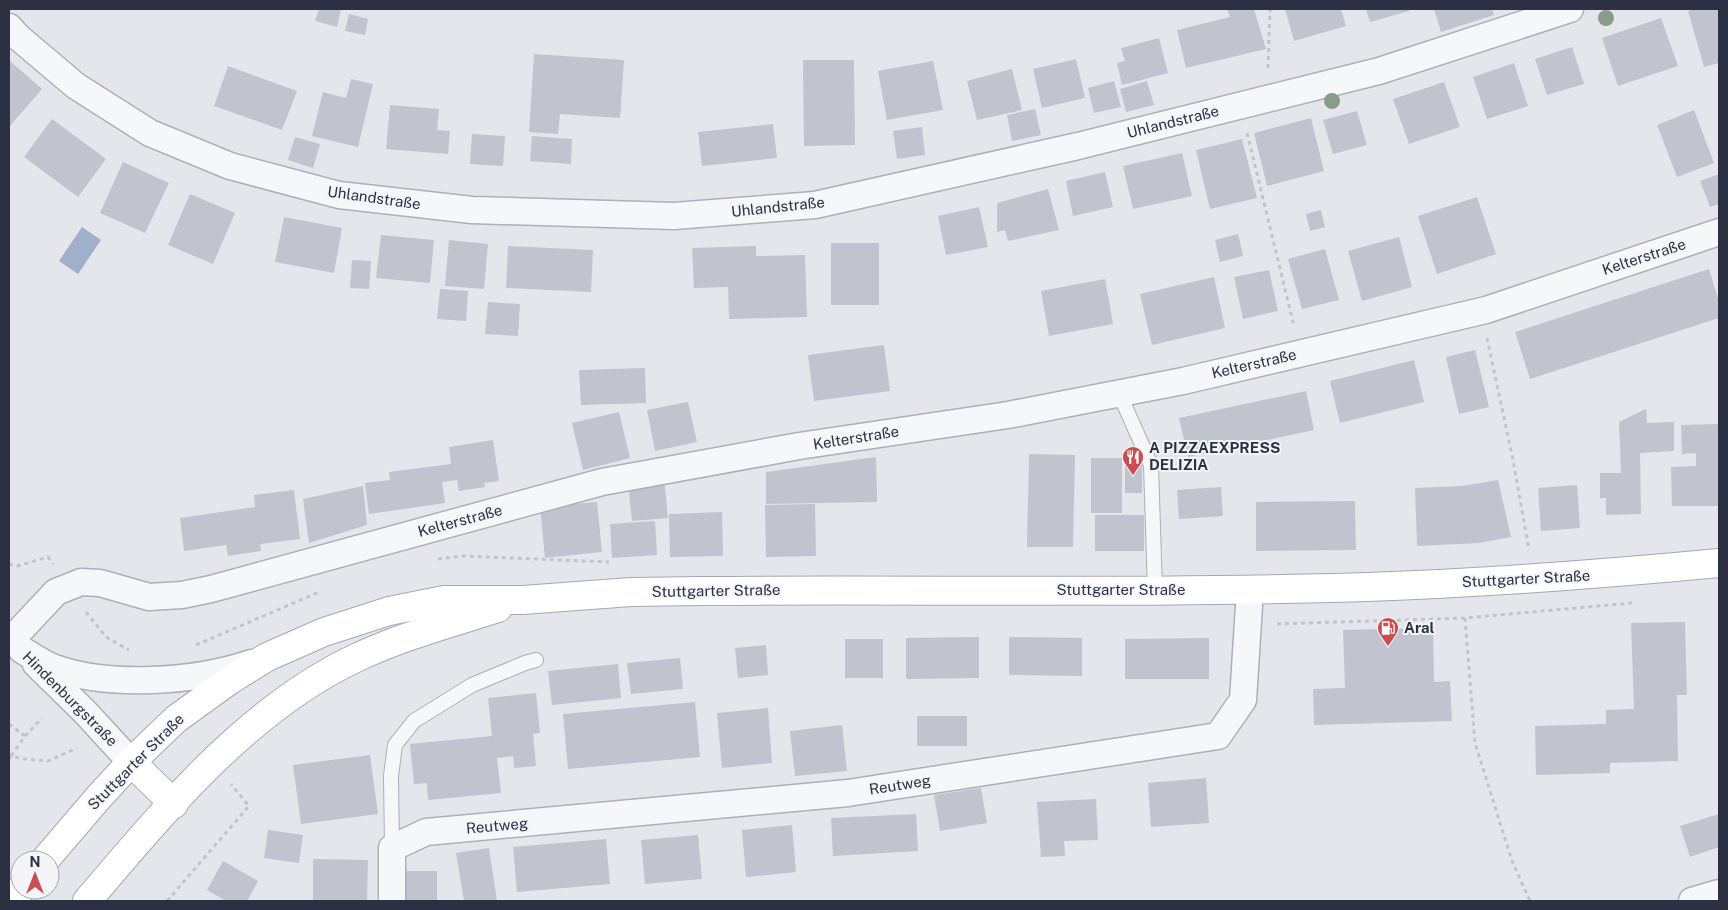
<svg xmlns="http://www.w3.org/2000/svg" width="1728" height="910" viewBox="0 0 1728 910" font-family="'Public Sans',sans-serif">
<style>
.water{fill:#a0afca}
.building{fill:#c1c4ce}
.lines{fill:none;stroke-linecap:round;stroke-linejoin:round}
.lane-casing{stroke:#acb0b9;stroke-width:16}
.street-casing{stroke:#acb0b9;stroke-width:29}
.secondary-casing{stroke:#acb0b9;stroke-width:30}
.primary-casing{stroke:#a3a8b7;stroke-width:30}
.path{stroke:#c1c4ca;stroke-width:3;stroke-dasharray:4 4;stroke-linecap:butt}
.lane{stroke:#f6f7f9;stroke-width:14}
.street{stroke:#f6f7f9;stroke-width:26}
.secondary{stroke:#fff;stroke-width:28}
.primary{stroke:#fff;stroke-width:28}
.tree{fill:#889c89}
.labels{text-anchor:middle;stroke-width:4;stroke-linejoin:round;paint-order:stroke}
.street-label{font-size:15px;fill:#2b3143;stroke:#f3f5f8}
.poi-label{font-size:15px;font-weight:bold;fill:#2b3143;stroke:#f3f5f8;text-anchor:start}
</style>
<rect width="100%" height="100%" fill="#e4e6eb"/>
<path class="water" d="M82 227 101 240 78 274 59 261Z"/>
<g class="building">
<path d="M319 9H341L337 27 315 21Z"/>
<path d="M1227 9H1254L1266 49 1186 68 1177 30 1230 17Z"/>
<path d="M1285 9H1341L1346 26 1294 41Z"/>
<path d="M1366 9H1409V11L1370 22Z"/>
<path d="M1434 9H1492L1494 15 1441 32Z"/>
<path d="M1696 9H1719V63L1704 67 1688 11Z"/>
<path d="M349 14 368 19 365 35 345 31Z"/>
<path d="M1661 18 1678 66 1618 86 1602 38Z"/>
<path d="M1159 38 1168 73 1122 85 1117 63 1125 61 1121 48Z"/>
<path d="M1572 47 1584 84 1547 95 1535 59Z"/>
<path d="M534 54 624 60 620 118 560 114 558 134 529 132Z"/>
<path d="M1076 59 1085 98 1042 108 1033 69Z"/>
<path d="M9 60 42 89 9 127Z"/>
<path d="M803 60H854L855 145 804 146Z"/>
<path d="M933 61 943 110 887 120 878 71Z"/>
<path d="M1514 63 1528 106 1487 119 1473 77Z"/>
<path d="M228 66 297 91 282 130 214 106Z"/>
<path d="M1012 69 1022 110 977 120 967 81Z"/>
<path d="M351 79 373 84 358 147 312 136 323 92 346 98Z"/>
<path d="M1114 81 1121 107 1094 113 1088 88Z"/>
<path d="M1147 81 1154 105 1126 112 1120 89Z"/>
<path d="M1444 82 1460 127 1409 144 1393 99Z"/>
<path d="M390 105 439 109 437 130 450 131 448 154 386 149Z"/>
<path d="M1035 109 1041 135 1012 141 1007 115Z"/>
<path d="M1694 110 1714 163 1677 177 1657 125Z"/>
<path d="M1357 111 1367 145 1333 154 1323 120Z"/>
<path d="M1311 118 1324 171 1267 186 1254 133Z"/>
<path d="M52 119 106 159 78 197 24 157Z"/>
<path d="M773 124 777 158 702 166 698 132Z"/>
<path d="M922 127 925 155 897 159 893 131Z"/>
<path d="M472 134 505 136 503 166 470 164Z"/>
<path d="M532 136 572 139 571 164 530 161Z"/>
<path d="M295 137 320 144 313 168 288 160Z"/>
<path d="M1242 139 1257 198 1210 209 1196 150Z"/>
<path d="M1182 153 1192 196 1133 209 1123 166Z"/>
<path d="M123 162 169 183 145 233 100 213Z"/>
<path d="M1105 172 1113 207 1073 216 1066 181Z"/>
<path d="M1719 174V204L1710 207 1700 181Z"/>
<path d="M1048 189 1059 230 1008 241 1005 230 997 232V203Z"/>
<path d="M190 194 235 213 213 264 168 245Z"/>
<path d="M1477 197 1496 254 1437 274 1418 216Z"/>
<path d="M979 207 988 247 946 255 938 216Z"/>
<path d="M1321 210 1325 227 1310 231 1306 214Z"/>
<path d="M284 217 342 228 334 273 275 262Z"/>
<path d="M1238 234 1243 256 1220 262 1215 240Z"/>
<path d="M381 235 434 240 430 283 376 278Z"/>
<path d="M1399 237 1412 287 1362 301 1348 251Z"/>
<path d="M449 240 488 244 484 289 445 286Z"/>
<rect x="831" y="243" width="48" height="62"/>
<path d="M508 246 593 250 591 292 506 288Z"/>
<path d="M756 246V256L805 255 807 317 729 319 728 287 694 288 692 248Z"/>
<path d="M1325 249 1339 300 1302 309 1288 259Z"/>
<path d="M352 260 371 261 369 289 350 288Z"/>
<path d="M1709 269 1719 302V318L1530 379 1515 332Z"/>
<path d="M1269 270 1278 311 1243 319 1234 277Z"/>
<path d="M1214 277 1225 328 1152 345 1140 294Z"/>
<path d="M1105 279 1113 324 1049 336 1041 291Z"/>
<path d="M440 289 468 291 466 321 437 319Z"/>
<path d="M488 302 520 304 518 336 485 334Z"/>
<path d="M884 345 890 391 814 401 808 355Z"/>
<path d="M1475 350 1489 407 1459 414 1446 357Z"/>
<path d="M1414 360 1424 402 1340 423 1330 381Z"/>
<path d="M645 368 646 403 581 405 579 370Z"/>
<path d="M1306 391 1314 430 1188 457 1179 418Z"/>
<path d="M688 402 697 442 655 451 647 410Z"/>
<path d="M1646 409 1647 423 1674 422V451L1640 453 1641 514 1606 515V498H1600V473H1621L1619 422Z"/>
<path d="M619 412 630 458 583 470 572 423Z"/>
<path d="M1719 424V506H1672L1671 467 1696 466V453L1682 454 1681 425Z"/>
<path d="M493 440 499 481 484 483 485 487 459 491 457 480 442 482 445 503 369 514 365 483 390 480 389 472 451 464 449 447Z"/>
<path d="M1029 454 1075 455 1073 547H1027Z"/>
<path d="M876 457 877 502 766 504V472Z"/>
<rect x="1091" y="458" width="31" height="55"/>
<rect x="1125" y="459" width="17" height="34"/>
<path d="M664 478 668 518 632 521 628 482Z"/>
<path d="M1498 480 1511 537 1479 543 1417 546 1415 488 1462 486Z"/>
<path d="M1577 485 1580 528 1541 531 1538 488Z"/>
<path d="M363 486 367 525 309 543 303 499Z"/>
<path d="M1221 487 1223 516 1179 519 1177 490Z"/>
<path d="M294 490 300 539 260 544 261 551 228 556 226 545 184 551 180 518 255 507 254 495Z"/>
<path d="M1355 501 1356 550 1256 551V502Z"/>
<path d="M597 502 602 552 545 558 540 507Z"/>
<path d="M815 504 816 556 766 557 765 505Z"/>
<path d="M722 512 723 556 670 557 669 514Z"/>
<rect x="1095" y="515" width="49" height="36"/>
<path d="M655 521 657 555 612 558 610 524Z"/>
<path d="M1685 622 1687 695H1677L1678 761 1610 763V773L1536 775 1535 726 1606 724V710L1634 709 1631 623Z"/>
<path d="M1433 628 1434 682 1450 681 1452 721 1314 725 1313 689 1345 688 1343 630Z"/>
<path d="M979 637V678L906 679V638Z"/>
<path d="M1009 637 1082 638V676L1009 675Z"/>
<path d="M1209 638V679H1125V639Z"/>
<rect x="845" y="639" width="38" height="39"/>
<path d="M766 645 768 675 738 678 735 648Z"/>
<path d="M680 658 683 689 631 694 627 663Z"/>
<path d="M618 664 621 698 552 705 548 671Z"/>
<path d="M536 693 540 733 533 734 536 766 514 768 513 756 497 758 501 793 428 800 427 783 414 784 410 744 492 736 488 698Z"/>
<path d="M695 702 700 757 568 769 563 714Z"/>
<path d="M768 708 772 763 722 768 717 713Z"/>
<rect x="917" y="716" width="50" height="30"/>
<path d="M842 725 847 771 795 776 790 731Z"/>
<path d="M370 755 378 814 301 824 293 765Z"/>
<path d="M1206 778 1209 823 1151 827 1148 783Z"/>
<path d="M981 788 987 823 940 831 934 795Z"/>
<path d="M1096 799 1098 840 1064 841 1065 856 1041 857 1037 802Z"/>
<path d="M916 814 918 851 833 856 831 818Z"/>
<path d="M1719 814V847L1690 857 1680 826Z"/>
<path d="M792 825 796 872 746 877 742 830Z"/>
<path d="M268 830 303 835 299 863 264 858Z"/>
<path d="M698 835 702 879 645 884 641 840Z"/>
<path d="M606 839 610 884 517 892 513 847Z"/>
<path d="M489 848 497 901H464L456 853Z"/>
<path d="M313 859 368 860 367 901H313Z"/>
<path d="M223 861 258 881 247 901H226L207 890Z"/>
<rect x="406" y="871" width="31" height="30"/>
</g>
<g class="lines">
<g class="lane-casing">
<g id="lane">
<path d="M1119 393 1151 465 1155 591"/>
<path d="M392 848 391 776 395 745 414 721 472 685 525 663 536 660"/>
</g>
</g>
<g class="street-casing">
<g id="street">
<path d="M9 27 18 37 76 86 150 133 230 166 339 195 472 210 674 216 815 205 1078 146 1379 71 1570 9"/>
<path d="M11 640 56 592 81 582 100 583 149 597 182 595 211 589 602 482 799 446 1008 415 1183 381 1486 310 1719 232"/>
<path d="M22 650C32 656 42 663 52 667 108 688 196 682 251 663"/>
<path d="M36 664 85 712 131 762"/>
<path d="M392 901V848L426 832 848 793 1218 736 1243 700 1250 590"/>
<path d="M1692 901 1719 893"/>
</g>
</g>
<g class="secondary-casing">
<path id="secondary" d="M131 762 174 804"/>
</g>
<g class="primary-casing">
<g id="primary">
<path d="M45 860 98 798 131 762 176 719 230 680 267 657 324 632 389 611 444 600H523L631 592 700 591C922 589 1145 594 1367 587 1484 583 1602 574 1719 563"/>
<path d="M10 901 20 890"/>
<path d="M87 901C165 810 248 708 358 657 403 636 451 623 498 608"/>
</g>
</g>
<g class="path">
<path d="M1268 68 1270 9"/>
<path d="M1247 133 1294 326"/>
<path d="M1487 338 1513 460 1529 550"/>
<path d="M438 559 463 556 609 562"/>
<path d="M9 564 17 566 48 557 53 564"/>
<path d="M86 612 106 637 129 650"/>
<path d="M1465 618 1475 743 1512 861 1530 901"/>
<path d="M1277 624 1465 618 1632 603"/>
<path d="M196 645 319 592"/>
<path d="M9 724 25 736 11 756"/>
<path d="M25 736 42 718"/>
<path d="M9 759 11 756 25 759 48 761 77 748"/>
<path d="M167 901 249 806 231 784"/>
</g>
<use href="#lane" class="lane"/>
<use href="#street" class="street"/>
<use href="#secondary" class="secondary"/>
<use href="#primary" class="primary"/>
</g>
<g class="tree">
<circle cx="1606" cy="18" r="8"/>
<circle cx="1332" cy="101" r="8"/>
</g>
<defs>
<g id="restaurant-pin" transform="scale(1.125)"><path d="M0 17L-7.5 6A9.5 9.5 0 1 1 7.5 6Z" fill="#cb4d51" stroke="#f3f5f8"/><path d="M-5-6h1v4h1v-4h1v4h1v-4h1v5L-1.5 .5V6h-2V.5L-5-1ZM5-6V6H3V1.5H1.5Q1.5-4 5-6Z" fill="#fff"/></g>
<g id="fuel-pin" transform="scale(1.125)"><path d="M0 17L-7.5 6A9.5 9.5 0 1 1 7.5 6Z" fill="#cb4d51" stroke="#f3f5f8"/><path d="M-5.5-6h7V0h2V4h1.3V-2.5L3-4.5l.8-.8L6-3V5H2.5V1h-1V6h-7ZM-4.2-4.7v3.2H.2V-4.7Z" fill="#fff"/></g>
</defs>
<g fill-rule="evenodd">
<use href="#restaurant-pin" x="1133" y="457"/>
<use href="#fuel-pin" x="1388" y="628"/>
</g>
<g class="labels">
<g class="street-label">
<text transform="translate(1173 122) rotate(-14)" y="5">Uhlandstraße</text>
<text transform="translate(374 198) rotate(8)" y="5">Uhlandstraße</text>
<text transform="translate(778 207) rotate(-6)" y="5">Uhlandstraße</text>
<text transform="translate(1644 257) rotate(-18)" y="5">Kelterstraße</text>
<text transform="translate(1254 364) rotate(-13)" y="5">Kelterstraße</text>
<text transform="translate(856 438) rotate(-9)" y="5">Kelterstraße</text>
<text transform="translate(460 521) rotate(-15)" y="5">Kelterstraße</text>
<text transform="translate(1526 579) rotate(-3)" y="5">Stuttgarter Straße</text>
<text x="1121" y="595">Stuttgarter Straße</text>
<text transform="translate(716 591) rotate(-1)" y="5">Stuttgarter Straße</text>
<text transform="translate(70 699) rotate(45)" y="5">Hindenburgstraße</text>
<text transform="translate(136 762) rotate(-45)" y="5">Stuttgarter Straße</text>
<text transform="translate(900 785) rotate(-9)" y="5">Reutweg</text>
<text transform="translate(497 826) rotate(-5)" y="5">Reutweg</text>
</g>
<g class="poi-label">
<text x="1149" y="453">A PIZZAEXPRESS<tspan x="1149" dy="17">DELIZIA</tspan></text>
<text x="1404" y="633">Aral</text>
</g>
</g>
<rect width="1728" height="910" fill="none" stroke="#2b3143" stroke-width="20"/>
<g transform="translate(35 875)"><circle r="24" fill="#f3f5f8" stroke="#a3a7b0"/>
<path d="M0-4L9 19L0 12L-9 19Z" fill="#cb4d51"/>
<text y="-8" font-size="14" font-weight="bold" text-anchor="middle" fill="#2b3143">N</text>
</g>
</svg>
